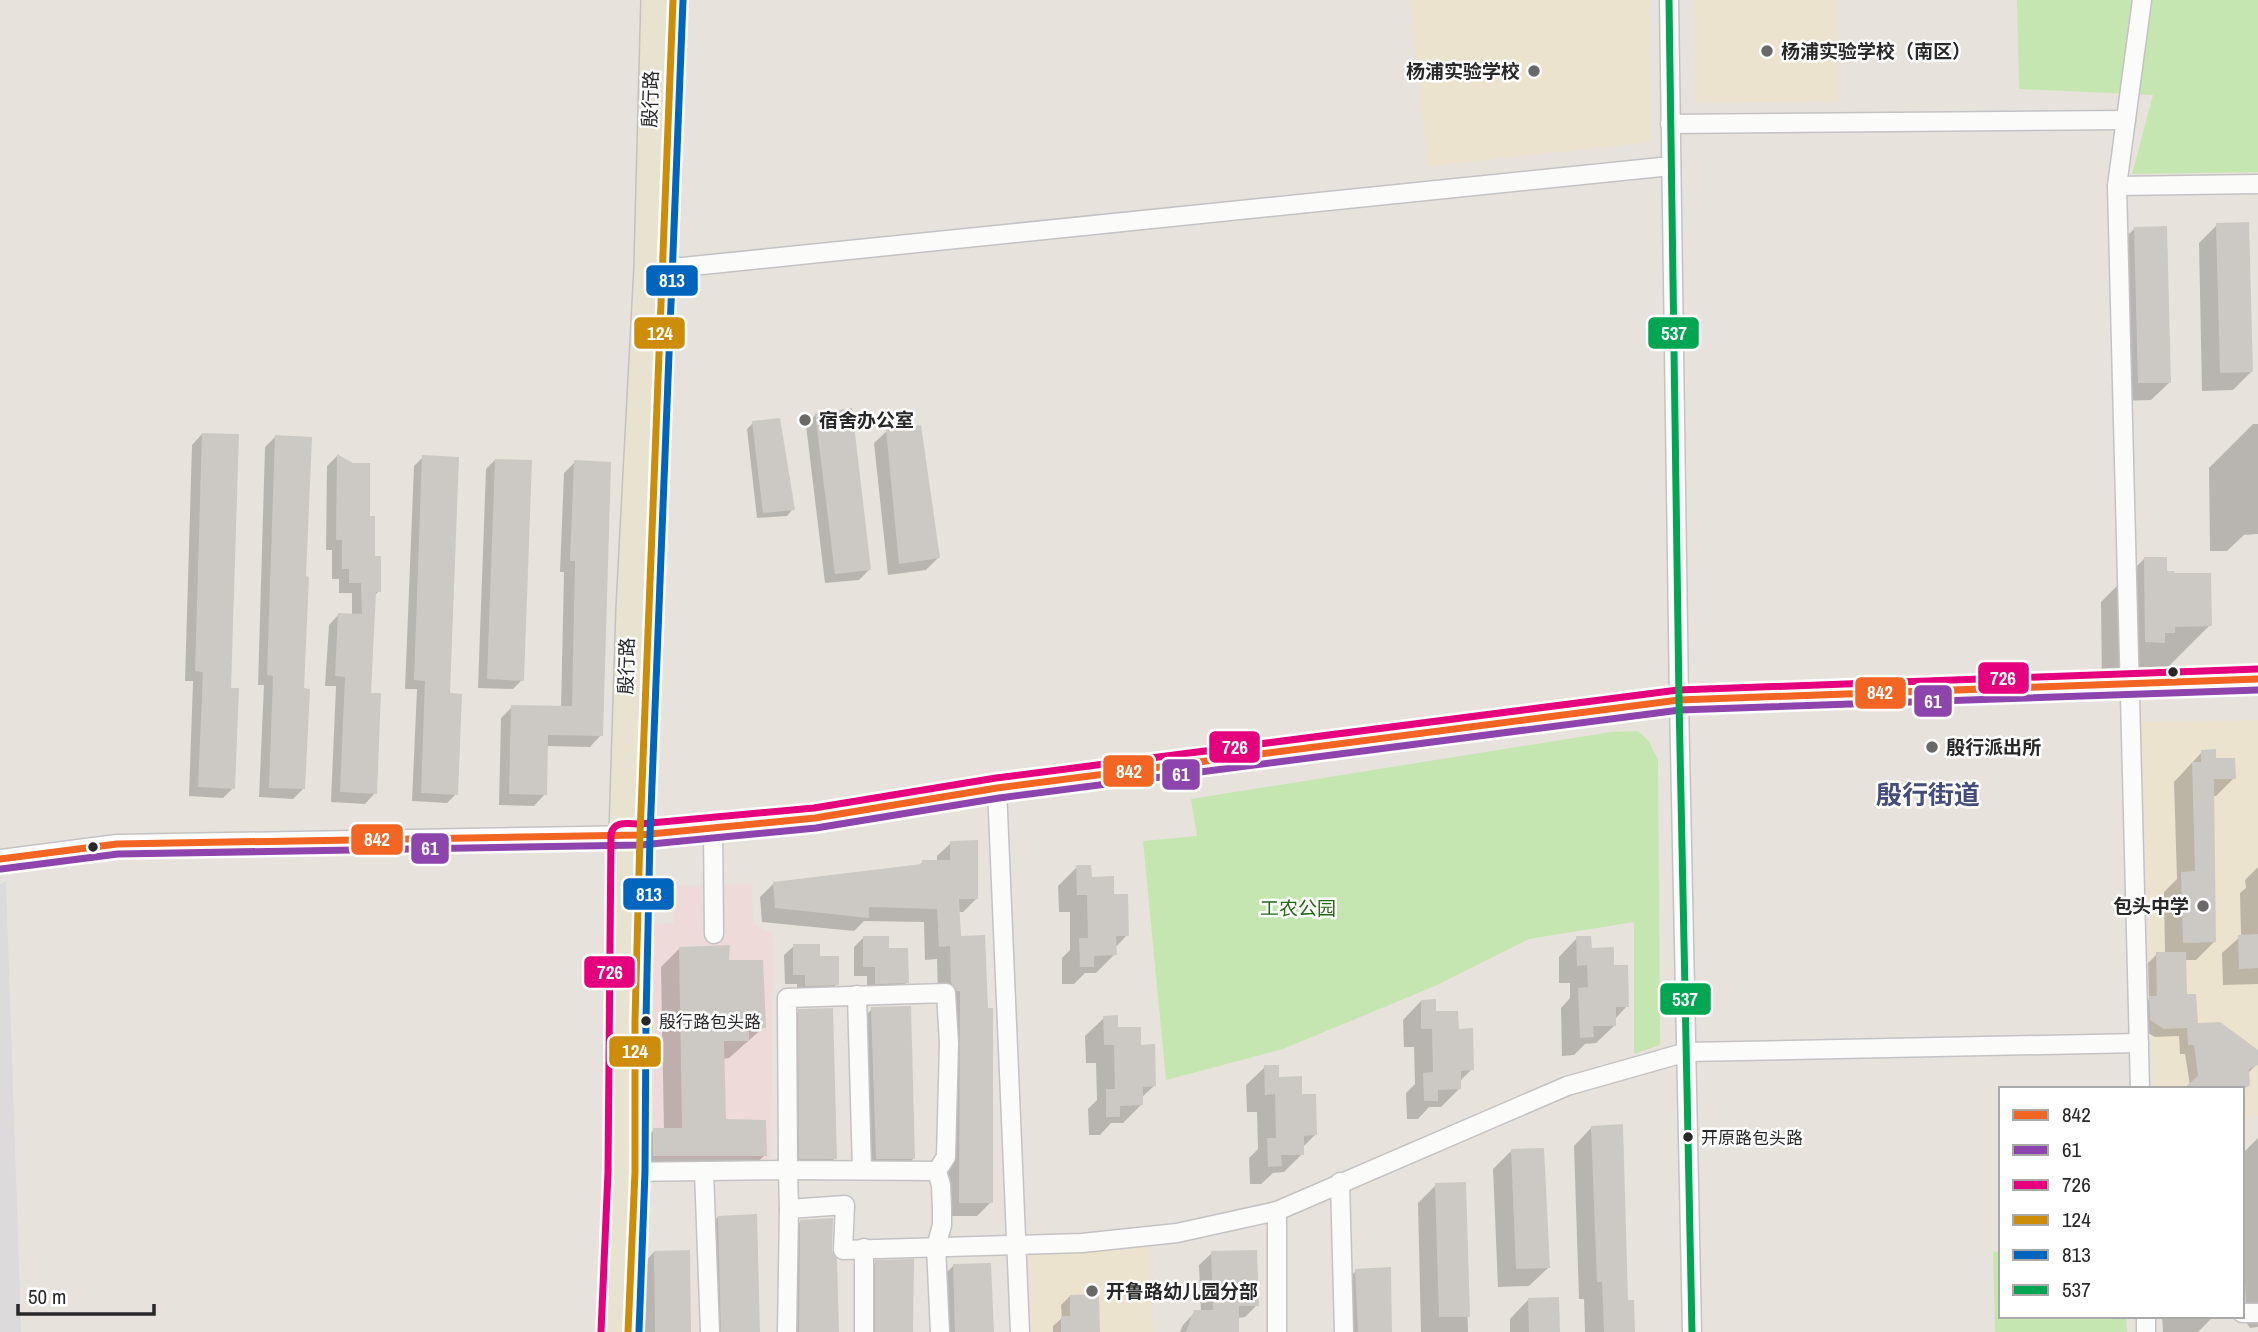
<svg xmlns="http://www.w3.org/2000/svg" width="2258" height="1332" viewBox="0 0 2258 1332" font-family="'Archivo Narrow','Noto Sans SC',sans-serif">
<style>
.industrial{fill:#dddadc}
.education{fill:#ece3cf}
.medical{fill:#eedad8}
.green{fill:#c6e6b1}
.shadow{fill:#0003}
.building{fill:#ccc9c4}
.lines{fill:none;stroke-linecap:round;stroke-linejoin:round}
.minor-casing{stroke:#c4c2c3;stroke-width:21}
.major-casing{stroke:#c3c2bf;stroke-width:26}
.minor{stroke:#fbfbfa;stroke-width:18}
.major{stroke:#e8e2d0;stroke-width:23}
.bus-1-casing{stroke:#fff;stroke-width:12}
.bus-2-casing{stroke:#fff;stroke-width:12}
.bus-3-casing{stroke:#fff;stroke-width:12}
.bus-4-casing{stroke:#fff;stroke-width:12}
.bus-5-casing{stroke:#fff;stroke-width:12}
.bus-6-casing{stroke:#fff;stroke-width:12}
.bus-1{stroke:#f26522;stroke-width:7}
.bus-2{stroke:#8e44ad;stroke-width:7}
.bus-3{stroke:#e5007d;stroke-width:7}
.bus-4{stroke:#ce8d08;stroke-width:7}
.bus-5{stroke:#0065bd;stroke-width:7}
.bus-6{stroke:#00a651;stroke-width:7}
.poi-dot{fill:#6b6967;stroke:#fff;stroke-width:2.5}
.bus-dot{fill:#282828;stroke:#fff;stroke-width:2.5}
.labels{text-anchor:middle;stroke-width:5;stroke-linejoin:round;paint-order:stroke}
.bus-label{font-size:17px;fill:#282828;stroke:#fff;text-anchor:start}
.poi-label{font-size:19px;font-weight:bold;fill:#282828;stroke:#fff;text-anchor:start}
.street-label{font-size:19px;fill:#282828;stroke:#fff}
.park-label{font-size:19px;fill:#226a12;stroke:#fff}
.district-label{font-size:26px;font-weight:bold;fill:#444d7c;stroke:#fff}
.line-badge{stroke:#fff;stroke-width:2.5}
.badge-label{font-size:19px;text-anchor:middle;font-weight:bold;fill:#fff}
</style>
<rect width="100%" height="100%" fill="#e7e3dc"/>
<path class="industrial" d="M6 881 20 1294 21 1332H0V884Z"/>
<g class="education">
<path d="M1410 0H1650L1652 142 1428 166Z"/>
<path d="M1695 0H1837L1839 101 1697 103Z"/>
<path d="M2258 720V1116L2242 1117V1089H2154L2142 722Z"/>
<path d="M1150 1246 1153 1332H1032L1030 1254Z"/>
</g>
<path class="medical" d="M752 884 753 924 773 934 771 1159 653 1158 655 924 674 923 675 885Z"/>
<g class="green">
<path d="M2017 0H2258V172L2132 174 2153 95 2019 89Z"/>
<path d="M1638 731 1648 740 1658 759 1660 1045 1634 1054V922L1529 939 1435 986 1283 1049 1166 1080 1143 841 1197 836 1191 799 1611 732Z"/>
<path d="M2001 1251V1316H2126L2127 1332H1995L1993 1252Z"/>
</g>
<g class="shadow">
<path d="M2217 225 2251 372 2233 390 2202 391 2199 243Z"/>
<path d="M2134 229 2170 382 2151 400 2120 401 2116 247Z"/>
<path d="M816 414 870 569 859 580 825 583 806 425Z"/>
<path d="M753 423 793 509 787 516 757 518 747 429Z"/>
<path d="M2253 424H2258V534L2244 535 2227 551H2210L2209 468Z"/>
<path d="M887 431 938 558 926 570 888 575 874 443Z"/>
<path d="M202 434 229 689 233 788 223 798 189 796 193 681H185L192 445Z"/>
<path d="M275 437 302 690 304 788 293 799 259 797 264 685H258L265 447Z"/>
<path d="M337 456 368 518 379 591 374 596 369 695 375 793 365 804 331 802 336 686H325L329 625 339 614 352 615V593H339V579H332V550H326L327 466Z"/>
<path d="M423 457 448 695 456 794 447 803 412 801 417 689H405L414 466Z"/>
<path d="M495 460 522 680 513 689 478 688 486 469Z"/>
<path d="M575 462 601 735 590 747 546 746 545 794 534 806 499 805 501 718 512 707 561 708 564 572H560L564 473Z"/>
<path d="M2145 558 2165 573 2210 625 2166 669H2136L2102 685 2101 602Z"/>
<path d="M2202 752 2234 778 2216 796H2213L2214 942 2196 960H2185V996L2196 1025 2258 1063 2249 1072 2248 1084 2242 1090 2190 1086 2185 1054H2180L2179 1036 2155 1037 2141 1029V1007L2149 999 2148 963 2157 954H2165L2164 892 2177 879 2174 782Z"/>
<path d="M951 843 977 898 963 912H958L959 938 986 1010 991 1202 977 1216H946L947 1004 938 997 937 959 925 960 924 922 864 921 854 931 762 922 760 897 774 883 918 866 923 862H937V856Z"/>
<path d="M1077 867 1113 896 1127 935 1115 948V954L1096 973H1085L1074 984H1062V958L1070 950V912H1059L1058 886Z"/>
<path d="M2258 867V984L2223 985 2222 953 2241 936 2240 893 2246 888 2245 880Z"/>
<path d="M863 938 888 950 907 982 898 991 867 992V976H854V947Z"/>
<path d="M1577 938 1613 967 1627 1006 1615 1019V1025L1596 1043 1585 1044 1574 1055 1562 1056 1561 1008 1570 998V983H1559V957Z"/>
<path d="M794 946 818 958 837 984 828 993 797 994V984H785L784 955Z"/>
<path d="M679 949 728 962 764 1027 729 1058 723 1059 724 1121 765 1155 746 1173 635 1174V1148L654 1130H664L661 967Z"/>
<path d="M1421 1001 1457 1031 1472 1069 1459 1082V1089L1441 1107H1429L1418 1119H1407L1406 1093 1415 1084 1414 1047H1404L1403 1020Z"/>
<path d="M872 1009 913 1159 895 1177H858L854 1027Z"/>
<path d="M799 1011 835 1158 817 1177 782 1176 781 1029Z"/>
<path d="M1104 1018 1139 1047 1154 1086 1141 1098V1105L1123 1123H1111L1100 1135H1089L1088 1109 1097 1100 1096 1063H1086L1085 1036Z"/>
<path d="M1265 1067 1301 1096 1315 1135 1302 1148V1154L1284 1172 1273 1173 1261 1184H1250L1249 1158 1258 1149 1257 1112H1247L1246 1085Z"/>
<path d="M1592 1127 1626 1302 1633 1332H1585L1584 1299H1579L1574 1146Z"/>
<path d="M2258 1138V1327L2250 1328 2246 1322 2242 1154Z"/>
<path d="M1511 1151 1548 1268 1529 1286 1498 1287 1493 1169Z"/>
<path d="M1464 1184 1468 1332H1421L1418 1203 1436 1185Z"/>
<path d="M718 1217 758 1332H707L704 1231Z"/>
<path d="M801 1221 837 1332H783V1240Z"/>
<path d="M654 1252 689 1332H641V1266Z"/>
<path d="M1212 1253 1257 1305 1245 1317 1237 1318 1238 1332H1180L1183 1325 1195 1312H1201L1199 1265Z"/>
<path d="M876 1262 912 1332H857L858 1281Z"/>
<path d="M953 1266 992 1332H937L935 1284Z"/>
<path d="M1356 1271 1390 1332H1339L1337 1289Z"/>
<path d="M1070 1296 1098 1332H1053V1326L1062 1318 1061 1305Z"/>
<path d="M1528 1300 1558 1332H1510V1319Z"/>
<path d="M2162 1316H2214L2198 1332H2163Z"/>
</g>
<g class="building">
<path d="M2249 222 2253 372 2220 373 2216 223Z"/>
<path d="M2167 226 2171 383H2138L2134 227Z"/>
<path d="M852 408 871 570 835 574 815 413Z"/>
<path d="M780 418 795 510 763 513 752 421Z"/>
<path d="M921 425 940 558 899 564 886 429Z"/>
<path d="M202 433 239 434 231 688H239L235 789 198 787 203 672 195 671Z"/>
<path d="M275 435 312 437 306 576 309 577 304 688 310 689 305 789 269 788 273 676 267 675Z"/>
<path d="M337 454 353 463H370V516H375V556H381V592H376L371 693H381L377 794 340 792 345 677 335 676 338 613 362 614 361 583H349V569H342V540H336Z"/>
<path d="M422 455 459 457 450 693 462 694 458 795 421 793 425 681 414 680Z"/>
<path d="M495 459 532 460 524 681 487 679Z"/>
<path d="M574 460 611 462 603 736 548 735 547 795 509 794 511 705 572 706 575 561H570Z"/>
<path d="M2144 557H2167V571H2174V573H2211L2212 626 2175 627V633H2165V643L2145 642Z"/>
<path d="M2216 749V758H2235L2236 779H2214L2216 942 2183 943 2181 872 2195 871 2192 762H2201V750Z"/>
<path d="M978 840V899H959L961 936 985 935 988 1008H993V1203H959L960 991H957L951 983 950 946 939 947 937 909 869 907V918L775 908 773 882 922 864V860H950V841Z"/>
<path d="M1076 865H1091L1092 877 1114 876V894H1128L1129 936H1116L1117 955 1094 956V967H1080L1079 938H1088L1087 895H1077Z"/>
<path d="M2258 934V968L2239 969 2238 935Z"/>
<path d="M863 936H889V948H908L909 983 875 984V967H863Z"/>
<path d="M1576 936H1591L1592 948 1614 947V965H1628L1629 1007H1616V1026H1593L1594 1037 1580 1038 1578 988 1588 987 1587 965 1577 966Z"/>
<path d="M793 944H820V956H839V985L805 986V975H793Z"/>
<path d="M730 945 729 960H763L766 1028H749V1041H724L726 1119 766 1120 767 1156H653V1128H682L679 947Z"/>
<path d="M2156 952H2186L2187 994H2196L2198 1023 2220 1022 2258 1050V1065L2249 1069 2250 1085 2244 1089H2183L2198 1076 2194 1045H2188L2187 1028 2164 1029 2150 1020 2149 996H2157Z"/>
<path d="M1436 999V1011H1458L1459 1029 1473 1028 1474 1070 1461 1071V1089L1438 1090V1101H1424L1423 1073 1433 1072 1432 1029H1421V1000Z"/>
<path d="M911 1006 915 1159H876L871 1007Z"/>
<path d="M833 1008 837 1159H799L798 1009Z"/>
<path d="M1118 1015V1027H1141V1045L1155 1044 1156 1086 1143 1087V1105L1120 1106V1117H1106V1089H1115L1114 1045H1104L1103 1016Z"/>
<path d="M1264 1065H1279V1077L1302 1076V1094H1316L1317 1135 1304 1136V1155H1281L1282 1166 1268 1167 1267 1138H1276L1275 1094 1265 1095Z"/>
<path d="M1623 1124 1628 1300H1634L1635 1332H1604L1602 1282H1597L1591 1126Z"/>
<path d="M1544 1148 1550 1268 1516 1269 1511 1149Z"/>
<path d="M1466 1182 1470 1317H1439L1435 1183Z"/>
<path d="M757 1214 760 1332H721L718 1216Z"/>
<path d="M833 1218 832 1250 837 1259 839 1332H799L800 1220Z"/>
<path d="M690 1250 691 1332H655L654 1251Z"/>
<path d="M1257 1250 1259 1306H1239V1332H1186L1194 1310H1213L1211 1251Z"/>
<path d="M914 1259 913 1332H875V1260Z"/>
<path d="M991 1263 994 1332H955L953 1264Z"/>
<path d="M1391 1267 1392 1332H1358L1355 1269Z"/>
<path d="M1099 1294 1100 1332H1061V1316H1070V1295Z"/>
<path d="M1559 1297 1560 1332H1529L1528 1298Z"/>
</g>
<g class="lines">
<g class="minor-casing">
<g id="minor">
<path d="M1669 0 1679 700 1692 1332"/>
<path d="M1670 124 2126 120"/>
<path d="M2117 186 2258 184"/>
<path d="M651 268 663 269 1671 166"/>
<path d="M997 788 1020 1332"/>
<path d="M713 828 714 934"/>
<path d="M0 859 117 844 640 835 815 818 997 788 1679 700 2258 679"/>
<path d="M857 995 862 1170"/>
<path d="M2140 1089 2117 186 2142 0"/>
<path d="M704 1171 710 1332"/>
<path d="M937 1171 946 1157 949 1043 946 993 787 998 788 1170 937 1171 941 1185 942 1209V1225L936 1247 940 1332"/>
<path d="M623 1172 788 1170 789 1209 845 1205 843 1250 1082 1243 1177 1233 1277 1211 1567 1086 1687 1052 2139 1043"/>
<path d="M1340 1182 1344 1332"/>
<path d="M864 1248V1332"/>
<path d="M2242 1313H2258"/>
<path d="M2146 1316V1332"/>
<path d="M787 1332 789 1209"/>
<path d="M1277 1332V1211"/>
</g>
</g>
<g class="major-casing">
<g id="major">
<path d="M611 1332 618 1172 621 834 628 610 646 268 653 0"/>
<path d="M628 1332 635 1172V1020L640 835 673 0"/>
</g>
</g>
<use href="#minor" class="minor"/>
<use href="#major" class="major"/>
<g class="bus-1-casing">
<path id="bus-1" d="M0 859 117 844 640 835 815 818 997 788 1679 700 2258 679"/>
</g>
<g class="bus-2-casing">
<path id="bus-2" d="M1 869 118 854 641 845 816 828 999 798 1680 710 2258 690"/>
</g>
<g class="bus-3-casing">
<path id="bus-3" d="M601 1332 608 1172 611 834C614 820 628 824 640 824L814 808 996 778 1678 690 2258 669"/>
</g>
<g class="bus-4-casing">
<path id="bus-4" d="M628 1332 635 1172V1020L640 835 673 0"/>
</g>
<g class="bus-5-casing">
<path id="bus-5" d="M639 1332 645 1172 646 1020 650 835 683 0"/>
</g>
<g class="bus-6-casing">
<path id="bus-6" d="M1669 0 1679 700 1692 1332"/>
</g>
<use href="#bus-1" class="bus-1"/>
<use href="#bus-2" class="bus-2"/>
<use href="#bus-3" class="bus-3"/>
<use href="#bus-4" class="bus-4"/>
<use href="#bus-5" class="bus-5"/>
<use href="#bus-6" class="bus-6"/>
</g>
<g class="poi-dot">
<circle cx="1767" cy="51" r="7"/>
<circle cx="1534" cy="71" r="7"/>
<circle cx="805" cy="420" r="7"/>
<circle cx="1932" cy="747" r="7"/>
<circle cx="2203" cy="906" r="7"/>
<circle cx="1092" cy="1291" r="7"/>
</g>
<g class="bus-dot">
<circle cx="2173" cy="672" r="6"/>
<circle cx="93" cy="847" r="6"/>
<circle cx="646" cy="1021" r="6"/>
<circle cx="1688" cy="1137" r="6"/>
</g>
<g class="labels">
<g class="bus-label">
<text x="659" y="1028">殷行路包头路</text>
<text x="1701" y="1144">开原路包头路</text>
</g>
<g class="poi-label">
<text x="1781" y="58">杨浦实验学校（南区）</text>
<text x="1520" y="78" text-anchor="end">杨浦实验学校</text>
<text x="819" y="427">宿舍办公室</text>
<text x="1946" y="754">殷行派出所</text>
<text x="2189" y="913" text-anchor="end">包头中学</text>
<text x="1106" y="1298">开鲁路幼儿园分部</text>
</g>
<g class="street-label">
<text transform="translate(650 99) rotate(-88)" y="7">殷行路</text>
<text transform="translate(626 666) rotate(-88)" y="7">殷行路</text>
</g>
<g class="park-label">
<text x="1298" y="915">工农公园</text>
</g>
<g class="district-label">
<text x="1928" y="804">殷行街道</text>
</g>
</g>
<g class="line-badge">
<rect x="645" y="264" width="54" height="33" rx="7" fill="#0065bd"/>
<rect x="633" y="316" width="53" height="34" rx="7" fill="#ce8d08"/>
<rect x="1647" y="316" width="53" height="34" rx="7" fill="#00a651"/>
<rect x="1977" y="661" width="53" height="34" rx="7" fill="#e5007d"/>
<rect x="1854" y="676" width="53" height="34" rx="7" fill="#f26522"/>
<rect x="1913" y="684" width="40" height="34" rx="7" fill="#8e44ad"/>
<rect x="1208" y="730" width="53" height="34" rx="7" fill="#e5007d"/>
<rect x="1102" y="754" width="53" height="34" rx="7" fill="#f26522"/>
<rect x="1161" y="758" width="40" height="33" rx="7" fill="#8e44ad"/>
<rect x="350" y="823" width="54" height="33" rx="7" fill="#f26522"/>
<rect x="410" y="832" width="40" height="33" rx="7" fill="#8e44ad"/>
<rect x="622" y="877" width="53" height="34" rx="7" fill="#0065bd"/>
<rect x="583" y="955" width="53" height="34" rx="7" fill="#e5007d"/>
<rect x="1659" y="982" width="53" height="34" rx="7" fill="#00a651"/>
<rect x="608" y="1035" width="54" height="33" rx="7" fill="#ce8d08"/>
</g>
<g class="badge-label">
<text x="672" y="287">813</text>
<text x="660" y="340">124</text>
<text x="1674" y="340">537</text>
<text x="2003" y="685">726</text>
<text x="1880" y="699">842</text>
<text x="1933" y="708">61</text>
<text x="1235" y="754">726</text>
<text x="1129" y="778">842</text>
<text x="1181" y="781">61</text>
<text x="377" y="846">842</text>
<text x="430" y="855">61</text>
<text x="649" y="901">813</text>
<text x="610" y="979">726</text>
<text x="1685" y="1006">537</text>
<text x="635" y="1058">124</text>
</g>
<rect x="1999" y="1087" width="245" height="231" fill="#ffffff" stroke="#a9a9a9" stroke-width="2"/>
<rect x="2013" y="1110" width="35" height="10" fill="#f26522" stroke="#a9a9a9" stroke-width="2"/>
<text x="2062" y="1122" font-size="21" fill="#282828">842</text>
<rect x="2013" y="1145" width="35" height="10" fill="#8e44ad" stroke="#a9a9a9" stroke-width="2"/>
<text x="2062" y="1157" font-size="21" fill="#282828">61</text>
<rect x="2013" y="1180" width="35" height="10" fill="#e5007d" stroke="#a9a9a9" stroke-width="2"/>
<text x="2062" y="1192" font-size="21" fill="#282828">726</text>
<rect x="2013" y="1215" width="35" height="10" fill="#ce8d08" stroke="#a9a9a9" stroke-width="2"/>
<text x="2062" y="1227" font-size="21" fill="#282828">124</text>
<rect x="2013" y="1250" width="35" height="10" fill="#0065bd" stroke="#a9a9a9" stroke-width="2"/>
<text x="2062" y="1262" font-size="21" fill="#282828">813</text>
<rect x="2013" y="1285" width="35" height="10" fill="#00a651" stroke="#a9a9a9" stroke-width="2"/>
<text x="2062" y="1297" font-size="21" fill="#282828">537</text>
<path d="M18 1304v10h136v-10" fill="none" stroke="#282828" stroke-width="3.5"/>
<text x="28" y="1304" font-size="21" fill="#282828" stroke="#ffffff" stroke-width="5" paint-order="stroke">50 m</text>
</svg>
